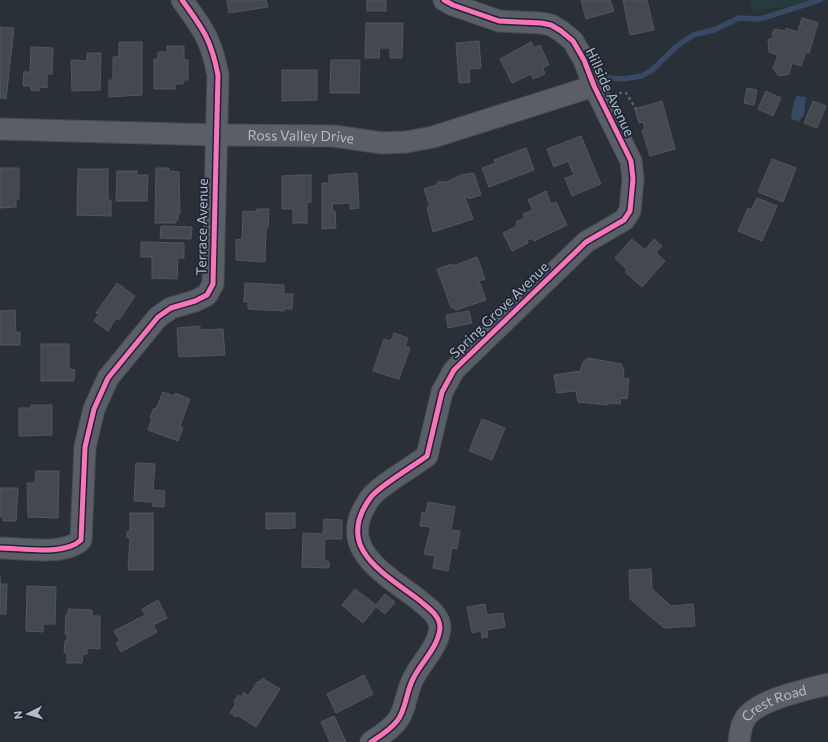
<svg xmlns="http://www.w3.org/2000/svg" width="828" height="742" viewBox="0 0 828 742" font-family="Commissioner,sans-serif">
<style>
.green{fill:#273a3e}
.water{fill:#384963}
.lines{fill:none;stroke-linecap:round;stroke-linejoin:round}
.stream{stroke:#384963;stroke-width:5.5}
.building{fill:#444950;stroke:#52575f}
.minor-casing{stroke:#484c53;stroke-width:23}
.path{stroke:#5d636a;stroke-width:2.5;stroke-dasharray:3 3;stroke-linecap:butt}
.minor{stroke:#5a5e66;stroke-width:21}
.cycleway-casing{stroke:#1d2633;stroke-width:8}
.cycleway{stroke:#fb73b8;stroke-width:5}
.labels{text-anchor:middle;stroke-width:3.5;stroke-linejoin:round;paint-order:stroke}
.street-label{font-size:14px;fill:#b4bcc9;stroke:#1d2633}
</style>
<rect width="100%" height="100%" fill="#2a3038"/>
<path class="green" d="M749 0H828V1L754 11Z"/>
<path class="water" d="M797 96 806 97 804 115 799 121 793 120 791 117 794 101Z"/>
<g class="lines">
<path class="stream" d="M600 80 608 78 623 79 642 76 652 70 677 46 693 35 714 30 739 18 760 19 820 0"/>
</g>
<g class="building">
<path d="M227 0H266L268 7 229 13Z"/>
<rect x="367" y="0" width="19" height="11"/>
<path d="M581 0H610L614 11 586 19Z"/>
<path d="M623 0H647L654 30 630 35Z"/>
<path d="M802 18 818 23 809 53 806 52 801 66 792 63 789 74 781 76 778 75 773 68 778 55 769 52 768 40 774 37 772 35 774 29 786 31V28L798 32Z"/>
<path d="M366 23H403L402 58H390V48H380L379 58H365Z"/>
<path d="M0 27 14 28 6 99 0 98Z"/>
<path d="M479 41 481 68 469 69 470 82 459 83 456 43Z"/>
<path d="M119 42H142V95L109 97V80H113V57H119Z"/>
<path d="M531 42 534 48 540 45 549 65 543 68 545 74 533 79 531 74 512 83 500 59Z"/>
<path d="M167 46H184V60H188V80H183V84H175V89H154V59H158V52H167Z"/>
<path d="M31 47 53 48 52 74H47V88L39 87V91L31 90V86H23L24 72H30Z"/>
<path d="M87 53H101L100 90 72 91 71 60 87 61Z"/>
<path d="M331 60H360L359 93H330Z"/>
<path d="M282 70H317V100L282 101Z"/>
<path d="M747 88 757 90 754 105 744 103Z"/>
<path d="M766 91 781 98 773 116 758 109Z"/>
<path d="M662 101 675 149 650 156 642 130 645 129 643 122 639 123 635 109Z"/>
<path d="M813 101 826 106 817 128 804 123Z"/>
<path d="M581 136 601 184 572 196 565 178 574 175 568 161 554 167 547 149Z"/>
<path d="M526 148 534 170 489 187 482 168 496 163 494 160Z"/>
<path d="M772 159 796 168 783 202 758 192Z"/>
<path d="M0 168H19V199H16V207L0 208Z"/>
<path d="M156 168H169V171L179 172 180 214H178V220L176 219V223H155Z"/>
<path d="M78 169H108V200H111V216L77 215Z"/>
<path d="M117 171H137V175H148L147 201H116Z"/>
<path d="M357 173 359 208 350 209V203L332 204 333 212 335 211 336 228 322 229V183H329V175Z"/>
<path d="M474 173 481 195 469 199 468 197H465L473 219 433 232 427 207 430 206 424 189 436 185 438 182H447L461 175Z"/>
<path d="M298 175H311V202H307V223H293V209H282V176Z"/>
<path d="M546 191 551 204 556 202 567 225 534 241 532 238 527 240 528 243 512 251 503 233 517 226 516 222 525 218 523 214 533 210 528 200Z"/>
<path d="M757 198 777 206 762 241 738 231 748 208 751 210Z"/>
<path d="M257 209H269L268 228H266L265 262 236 260V239L242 240 243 211 257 212Z"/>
<path d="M161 226 192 227 191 239 160 238Z"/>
<path d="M632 239 645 250 654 239 662 246 656 253 665 261 642 287 625 272 627 270 615 258Z"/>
<path d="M141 242 184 243V258H178L177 279 152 278V257H141Z"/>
<path d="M477 257 485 279 479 281 486 300 456 310 451 307 437 269 452 264 453 266Z"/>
<path d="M117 283 135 296 119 320 116 318 108 331 94 321 99 314 96 313Z"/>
<path d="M245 283 284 285V294H293L292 309H284V311L248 309V302H244Z"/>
<path d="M15 310 16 333 20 332V345H0V311Z"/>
<path d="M469 311 472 323 448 328 446 315Z"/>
<path d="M200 326V330L223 329 225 355 179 357 177 328Z"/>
<path d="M394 333 408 338 405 346 410 348 399 379 373 371 384 339 391 341Z"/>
<path d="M41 344H69V369L75 370 74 381H41Z"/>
<path d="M588 358 621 364 624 370 623 378 629 379 627 399 621 398 620 404 608 403V405L578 402 576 391 557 393 554 375 580 371 583 362Z"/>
<path d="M163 392 174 396 175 393 190 399 180 426 183 428 178 441 148 430 152 418H150L154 408 156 409Z"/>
<path d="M31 405H52V435L19 436V408H31Z"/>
<path d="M482 419 505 428 492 460 469 451Z"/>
<path d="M136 463 155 464 153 490 165 491 164 507 152 506 153 502 134 501Z"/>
<path d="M36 471H59L58 518 28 517 27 483H35Z"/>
<path d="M0 488H18L16 521H3V517H0Z"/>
<path d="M428 502 455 507 451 530 460 531 457 549 452 548 448 571 433 568 435 556 424 554 431 527 420 526 422 512 426 513Z"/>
<path d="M130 513H153V570H128L130 538 127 537V532L130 530Z"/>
<path d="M266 513H295V528L266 529Z"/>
<path d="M324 519 342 520V539H325L324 559 329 562V568L302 567 303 533 323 534Z"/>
<path d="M651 569 652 589 671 606 693 604 695 626 664 628 630 599 629 570Z"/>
<path d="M0 576V584H7L6 614H0Z"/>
<path d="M27 586 56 587 55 624H43V632L26 631Z"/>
<path d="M355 589 376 605 385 594 395 602 385 614 376 607 363 623 342 605Z"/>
<path d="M158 600 167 618 153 625 157 632 121 652 116 643 120 641 114 631 145 615 142 609Z"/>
<path d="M485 604 487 615 503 613 505 627 487 630 488 637 482 638 481 631 472 633 467 607Z"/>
<path d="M68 609 92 610V616H100V649L87 648V654H83L82 663H67V653H64L65 641H67V633L65 634 66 615H68Z"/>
<path d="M364 675 373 694 336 713 327 694Z"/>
<path d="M262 678 280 689 256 727 237 715 236 717 230 713 236 703 234 702 238 695 241 697 244 692 248 696 258 681 260 682Z"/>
<path d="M334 716 346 742H330L321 722Z"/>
</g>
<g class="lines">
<g class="minor-casing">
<g id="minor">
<path id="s1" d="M0 129 216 135 334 136 382 143 406 142 433 137 594 86"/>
<path d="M0 548C22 548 65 556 81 540L85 447 94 409 108 378 158 317 171 308 195 301 207 295 213 284 218 75C211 39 203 29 182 0"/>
<path d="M371 742C380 736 390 730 397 721 406 710 406 692 413 679 421 662 438 648 440 628 440 615 428 608 419 600 384 573 333 548 371 497 378 487 415 465 427 456L442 392 454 370 586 242 624 220 630 211 633 179 631 161 594 86 584 60 573 41 561 31 551 25 541 23 499 21 453 5 444 0"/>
<path id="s2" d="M739 742C740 736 740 729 743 723 751 700 806 690 828 684"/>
</g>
</g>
<path class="path" d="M619 93H626L636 109"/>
<use href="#minor" class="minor"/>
<g class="cycleway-casing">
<g id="cycleway">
<path d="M0 548C22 548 65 556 81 540L85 447 94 409 108 378 158 317 171 308 195 301 207 295 213 284 218 75C211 39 203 29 182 0"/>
<path d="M371 742C380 736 390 730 397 721 406 710 406 692 413 679 421 662 438 648 440 628 440 615 428 608 419 600 384 573 333 548 371 497 378 487 415 465 427 456L442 392 454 370 586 242 624 220 630 211 633 179 631 161 594 86 584 60 573 41 561 31 551 25 541 23 499 21 453 5 444 0"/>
</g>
</g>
<use href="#cycleway" class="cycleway"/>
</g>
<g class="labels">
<g class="street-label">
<text transform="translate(610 92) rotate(65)" y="5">Hillside Avenue</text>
<text dy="5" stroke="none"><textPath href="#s1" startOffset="301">Ross Valley Drive</textPath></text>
<text transform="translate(202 227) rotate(-89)" y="5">Terrace Avenue</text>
<text transform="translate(499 310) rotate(-44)" y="5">Spring Grove Avenue</text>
<text dy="5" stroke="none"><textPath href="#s2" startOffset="58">Crest Road</textPath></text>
</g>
</g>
<g transform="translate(28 714) rotate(264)" stroke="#1d2633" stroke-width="3" paint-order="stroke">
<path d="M0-3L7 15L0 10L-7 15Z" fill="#b4bcc9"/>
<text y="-6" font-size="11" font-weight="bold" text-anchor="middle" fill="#b4bcc9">N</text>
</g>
</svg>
